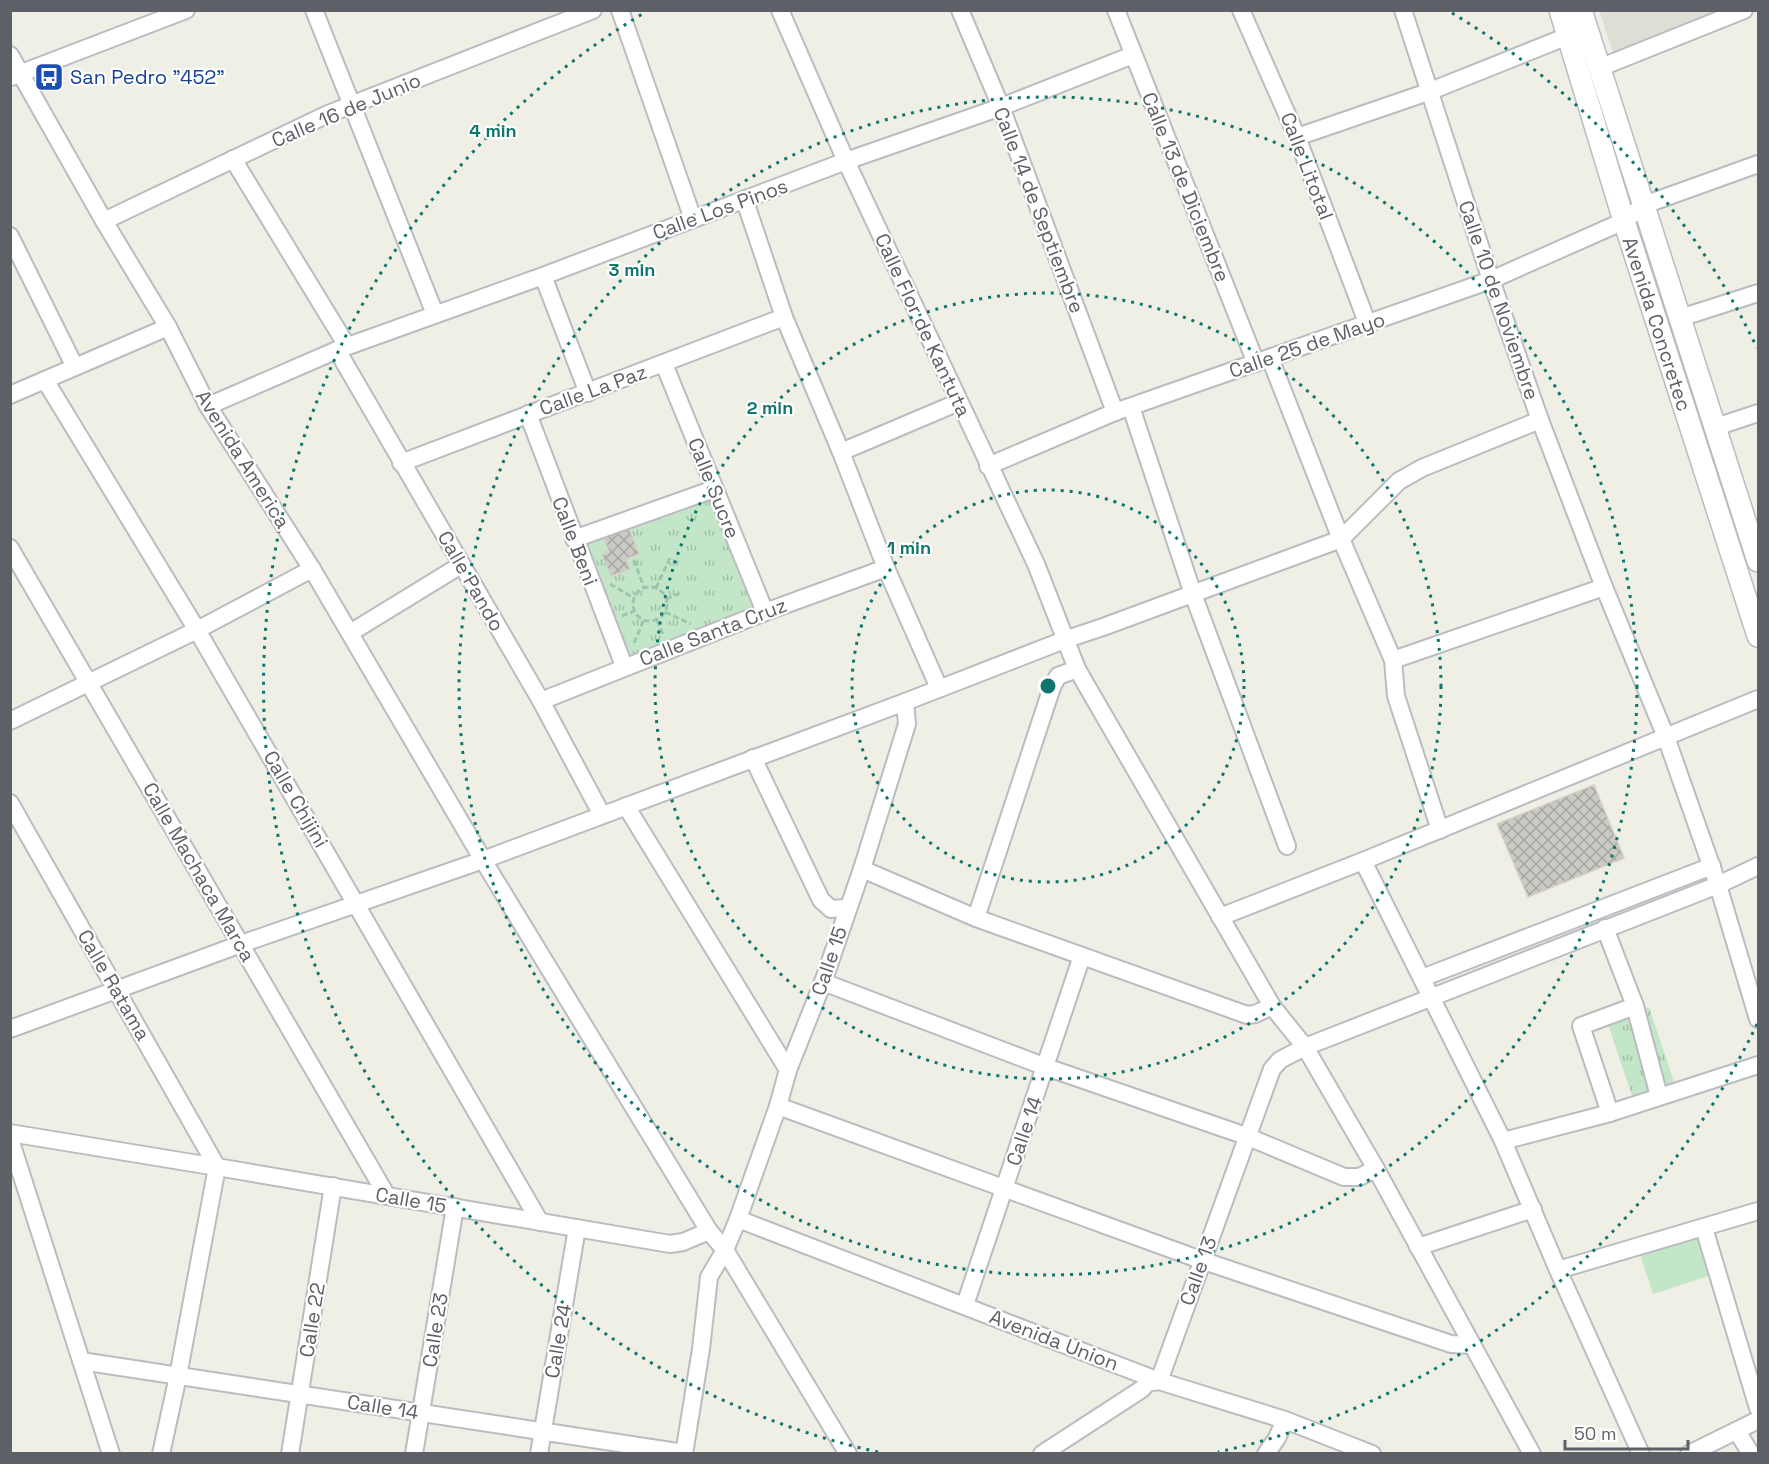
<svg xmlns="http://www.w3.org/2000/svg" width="1769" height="1464" viewBox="0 0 1769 1464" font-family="'Space Grotesk',sans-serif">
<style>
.education{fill:#dfded4}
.grass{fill:#c3e6c8}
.park{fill:url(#park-tufts)}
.building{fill:url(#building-cross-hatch);stroke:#d4d1c4;stroke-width:1.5}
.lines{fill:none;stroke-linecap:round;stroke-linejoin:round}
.minor-casing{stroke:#babcc1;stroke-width:20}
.tertiary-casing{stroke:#babcc1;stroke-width:24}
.path{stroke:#9cc7af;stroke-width:3;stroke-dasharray:6 3;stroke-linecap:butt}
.minor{stroke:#fff;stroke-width:16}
.tertiary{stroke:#fff;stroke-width:21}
.ring{fill:none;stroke:#0f766e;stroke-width:3;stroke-dasharray:3 6}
.labels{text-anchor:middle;stroke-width:4.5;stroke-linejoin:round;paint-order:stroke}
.transit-label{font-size:20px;fill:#164399;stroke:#fff;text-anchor:start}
.street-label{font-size:20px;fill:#5d6066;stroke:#fff}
.centre{fill:#0f766e;stroke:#fff;stroke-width:3}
.ring-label{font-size:18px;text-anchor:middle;font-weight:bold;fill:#0f766e;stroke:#fff;stroke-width:4.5;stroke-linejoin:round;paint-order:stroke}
</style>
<defs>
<pattern id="park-tufts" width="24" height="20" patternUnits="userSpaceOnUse" patternTransform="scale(1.5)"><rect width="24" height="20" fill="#c3e6c8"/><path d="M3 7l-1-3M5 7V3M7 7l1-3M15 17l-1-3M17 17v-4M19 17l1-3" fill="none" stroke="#a2bea6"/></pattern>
<pattern id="building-cross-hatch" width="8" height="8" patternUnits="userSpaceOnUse" patternTransform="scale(1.5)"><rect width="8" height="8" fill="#cac9c3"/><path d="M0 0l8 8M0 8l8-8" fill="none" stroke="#a7a7a2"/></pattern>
</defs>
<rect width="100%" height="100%" fill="#efefe6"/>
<path class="education" d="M1599 10H1720V11L1613 53Z"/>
<path class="grass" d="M1711 1232 1724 1271 1653 1294 1640 1255Z"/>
<g class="park">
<path d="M709 499 753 609 628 656 586 543Z"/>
<path d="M1649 1007 1674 1082 1632 1096 1607 1021Z"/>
</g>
<g class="building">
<path d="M629 529 639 554 626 559 630 569 611 576 602 555 609 552 604 538Z"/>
<path d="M1594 785 1624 858 1528 897 1497 824Z"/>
</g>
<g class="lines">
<g class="minor-casing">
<g id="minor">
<path d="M314 10 435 314"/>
<path d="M620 10 693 219"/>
<path d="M780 10 846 161 1036 564 1077 669 1272 1006 1305 1047 1376 1169 1532 1454"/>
<path d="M960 10 1001 107 1115 412"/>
<path d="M1116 10 1256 363"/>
<path d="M1241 10 1297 137 1368 325"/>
<path d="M1403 10 1491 280 1540 420 1604 587 1666 737 1718 885 1758 1019"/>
<path d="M10 55 104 221 168 327 208 406 312 569 483 860 709 1231 725 1250 738 1219 778 1106 788 1070 823 982 862 869 907 724 905 702"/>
<path d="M1599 68 1744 10"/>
<path d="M11 77 186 10"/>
<path d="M1297 137 1428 92 1568 36"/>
<path d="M233 159 347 346"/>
<path d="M745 201 784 317 841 452 886 568 939 688"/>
<path d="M104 221 328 114 593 10"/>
<path d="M10 236 75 367"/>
<path d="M543 276 588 393"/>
<path d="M1680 318 1758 293"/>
<path d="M337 350 541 701 602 815"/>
<path d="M1270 358 1341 539 1393 660 1396 696 1440 830"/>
<path d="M664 364 765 612"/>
<path d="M45 380 197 630 540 1222"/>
<path d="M10 395 168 327"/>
<path d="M208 406 337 350 543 276 846 161 1001 107 1133 55"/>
<path d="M1131 407 1193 594 1287 846"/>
<path d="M528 414 624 666"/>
<path d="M1716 427 1758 413"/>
<path d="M841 452 959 402"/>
<path d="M401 463 784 317"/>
<path d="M988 466 1115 412 1491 280 1624 221 1644 205 1758 164"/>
<path d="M574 539 714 489"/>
<path d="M10 548 387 1196"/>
<path d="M350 633 461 565"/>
<path d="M1393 660 1604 587"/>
<path d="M541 701 765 612 886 568"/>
<path d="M10 721 197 630 312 569"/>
<path d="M753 758 821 900 831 909 847 908"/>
<path d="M10 803 217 1167 670 1244 683 1242 709 1231"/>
<path d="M626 806 788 1070"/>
<path d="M1363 861 1503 1141 1558 1270 1641 1454"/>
<path d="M862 869 976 918 1247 1015 1255 1014 1272 1006"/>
<path d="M1220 917 1363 861 1758 699"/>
<path d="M976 918 1052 687 1058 676 1077 669"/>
<path d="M1605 928 1635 1006 1659 1096"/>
<path d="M1422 978 1712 866"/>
<path d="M823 982 1046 1067 1246 1136 1344 1177H1359L1376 1169"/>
<path d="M10 1029 241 944 483 860 905 702 1067 639 1103 627 1341 539 1399 481 1422 468 1540 420"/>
<path d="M778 1106 1201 1260 1451 1344 1472 1345"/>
<path d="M1610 1113 1581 1026 1635 1006"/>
<path d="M10 1133 217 1167 178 1376 161 1454"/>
<path d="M10 1139 111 1454"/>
<path d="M1503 1141 1610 1113 1758 1065"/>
<path d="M738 1219 1159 1381 1285 1420 1372 1454"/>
<path d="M1704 1228 1758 1408"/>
<path d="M1418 1247 1533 1209"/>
<path d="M1558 1270 1758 1211"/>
<path d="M965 1305 1082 956"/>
<path d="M81 1361 684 1453"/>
<path d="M1737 1431 1751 1454"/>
<path d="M290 1454 333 1186"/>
<path d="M414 1454 455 1207"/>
<path d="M539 1454 577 1228"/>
<path d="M684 1454 701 1349 709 1277 725 1250 848 1454"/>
<path d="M1042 1454 1142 1389 1147 1383 1159 1381 1272 1069 1280 1060 1305 1047 1718 885 1758 866"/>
<path d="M1266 1454 1277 1438 1285 1420"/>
<path d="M1689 1454 1758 1420"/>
</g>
</g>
<g class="tertiary-casing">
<g id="tertiary">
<path d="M1560 10 1624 221 1758 636"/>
<path d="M1581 10 1758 561"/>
</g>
</g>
<g class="path">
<path d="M634 560 644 588"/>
<path d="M610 584 634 598"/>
<circle cx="650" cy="604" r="17"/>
<path d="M656 588 670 558"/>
<path d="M666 599 683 592"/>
<path d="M665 612 691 624"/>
<path d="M622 616 634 611"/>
<path d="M657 620 663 635"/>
<path d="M634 643 644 620"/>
</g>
<use href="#minor" class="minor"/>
<use href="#tertiary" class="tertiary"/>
</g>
<g class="ring">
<circle cx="1048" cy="686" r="196"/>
<circle cx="1048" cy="686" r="393"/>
<circle cx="1048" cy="686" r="589"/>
<path d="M1757 1024A785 785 0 0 1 1218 1452M878 1452A785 785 0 0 1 644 13M1452 13A785 785 0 0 1 1757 348"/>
</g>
<defs>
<g id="bus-square" transform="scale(1.5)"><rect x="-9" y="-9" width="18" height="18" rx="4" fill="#1a4fb4" stroke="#fff"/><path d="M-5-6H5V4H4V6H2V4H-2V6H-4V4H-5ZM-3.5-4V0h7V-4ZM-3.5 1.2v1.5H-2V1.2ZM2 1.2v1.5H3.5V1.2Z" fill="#fff"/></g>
</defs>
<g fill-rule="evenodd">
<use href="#bus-square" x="49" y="77"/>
</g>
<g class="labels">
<g class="transit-label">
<text x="70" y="84">San Pedro "452"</text>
</g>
<g class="street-label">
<text transform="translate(346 110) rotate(-23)" y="7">Calle 16 de Junio</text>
<text transform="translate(1307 166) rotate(69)" y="7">Calle Litotal</text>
<text transform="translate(1186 187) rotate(68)" y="7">Calle 13 de Diciembre</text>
<text transform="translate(720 209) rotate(-20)" y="7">Calle Los Pinos</text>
<text transform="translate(1039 210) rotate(69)" y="7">Calle 14 de Septiembre</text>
<text transform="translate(1499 300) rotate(71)" y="7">Calle 10 de Noviembre</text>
<text transform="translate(1657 324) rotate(72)" y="7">Avenida Concretec</text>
<text transform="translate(923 325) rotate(65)" y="7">Calle Flor de Kantuta</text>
<text transform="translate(1307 345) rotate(-19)" y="7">Calle 25 de Mayo</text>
<text transform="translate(593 390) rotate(-20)" y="7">Calle La Paz</text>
<text transform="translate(243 459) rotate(58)" y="7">Avenida America</text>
<text transform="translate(714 488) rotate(68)" y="7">Calle Sucre</text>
<text transform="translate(575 541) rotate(69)" y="7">Calle Beni</text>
<text transform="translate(471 581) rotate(60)" y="7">Calle Pando</text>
<text transform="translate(713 632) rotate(-21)" y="7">Calle Santa Cruz</text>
<text transform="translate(296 799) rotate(60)" y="7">Calle Chijini</text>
<text transform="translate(199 872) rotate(60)" y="7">Calle Machaca Marca</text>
<text transform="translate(829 961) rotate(-71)" y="7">Calle 15</text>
<text transform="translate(114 985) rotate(60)" y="7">Calle Ratama</text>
<text transform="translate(1024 1131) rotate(-71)" y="7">Calle 14</text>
<text transform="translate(411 1200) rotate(10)" y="7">Calle 15</text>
<text transform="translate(1198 1271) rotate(-70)" y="7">Calle 13</text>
<text transform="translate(312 1320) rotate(-81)" y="7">Calle 22</text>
<text transform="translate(435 1330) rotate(-81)" y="7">Calle 23</text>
<text transform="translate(1054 1340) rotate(21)" y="7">Avenida Union</text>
<text transform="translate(558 1341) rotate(-80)" y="7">Calle 24</text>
<text transform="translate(383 1407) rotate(9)" y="7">Calle 14</text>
</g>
</g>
<circle cx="1048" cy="686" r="9" class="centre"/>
<g class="ring-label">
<text x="493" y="137">4 min</text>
<text x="632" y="276">3 min</text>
<text x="770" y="414">2 min</text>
<text x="909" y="554">1 min</text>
</g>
<rect width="1769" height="1464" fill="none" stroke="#5d6066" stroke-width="24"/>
<path d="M1565 1440v9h123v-9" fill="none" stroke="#5d6066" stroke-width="3"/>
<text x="1574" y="1440" font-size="18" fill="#5d6066" stroke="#ffffff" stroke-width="4.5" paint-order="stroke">50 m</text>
</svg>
